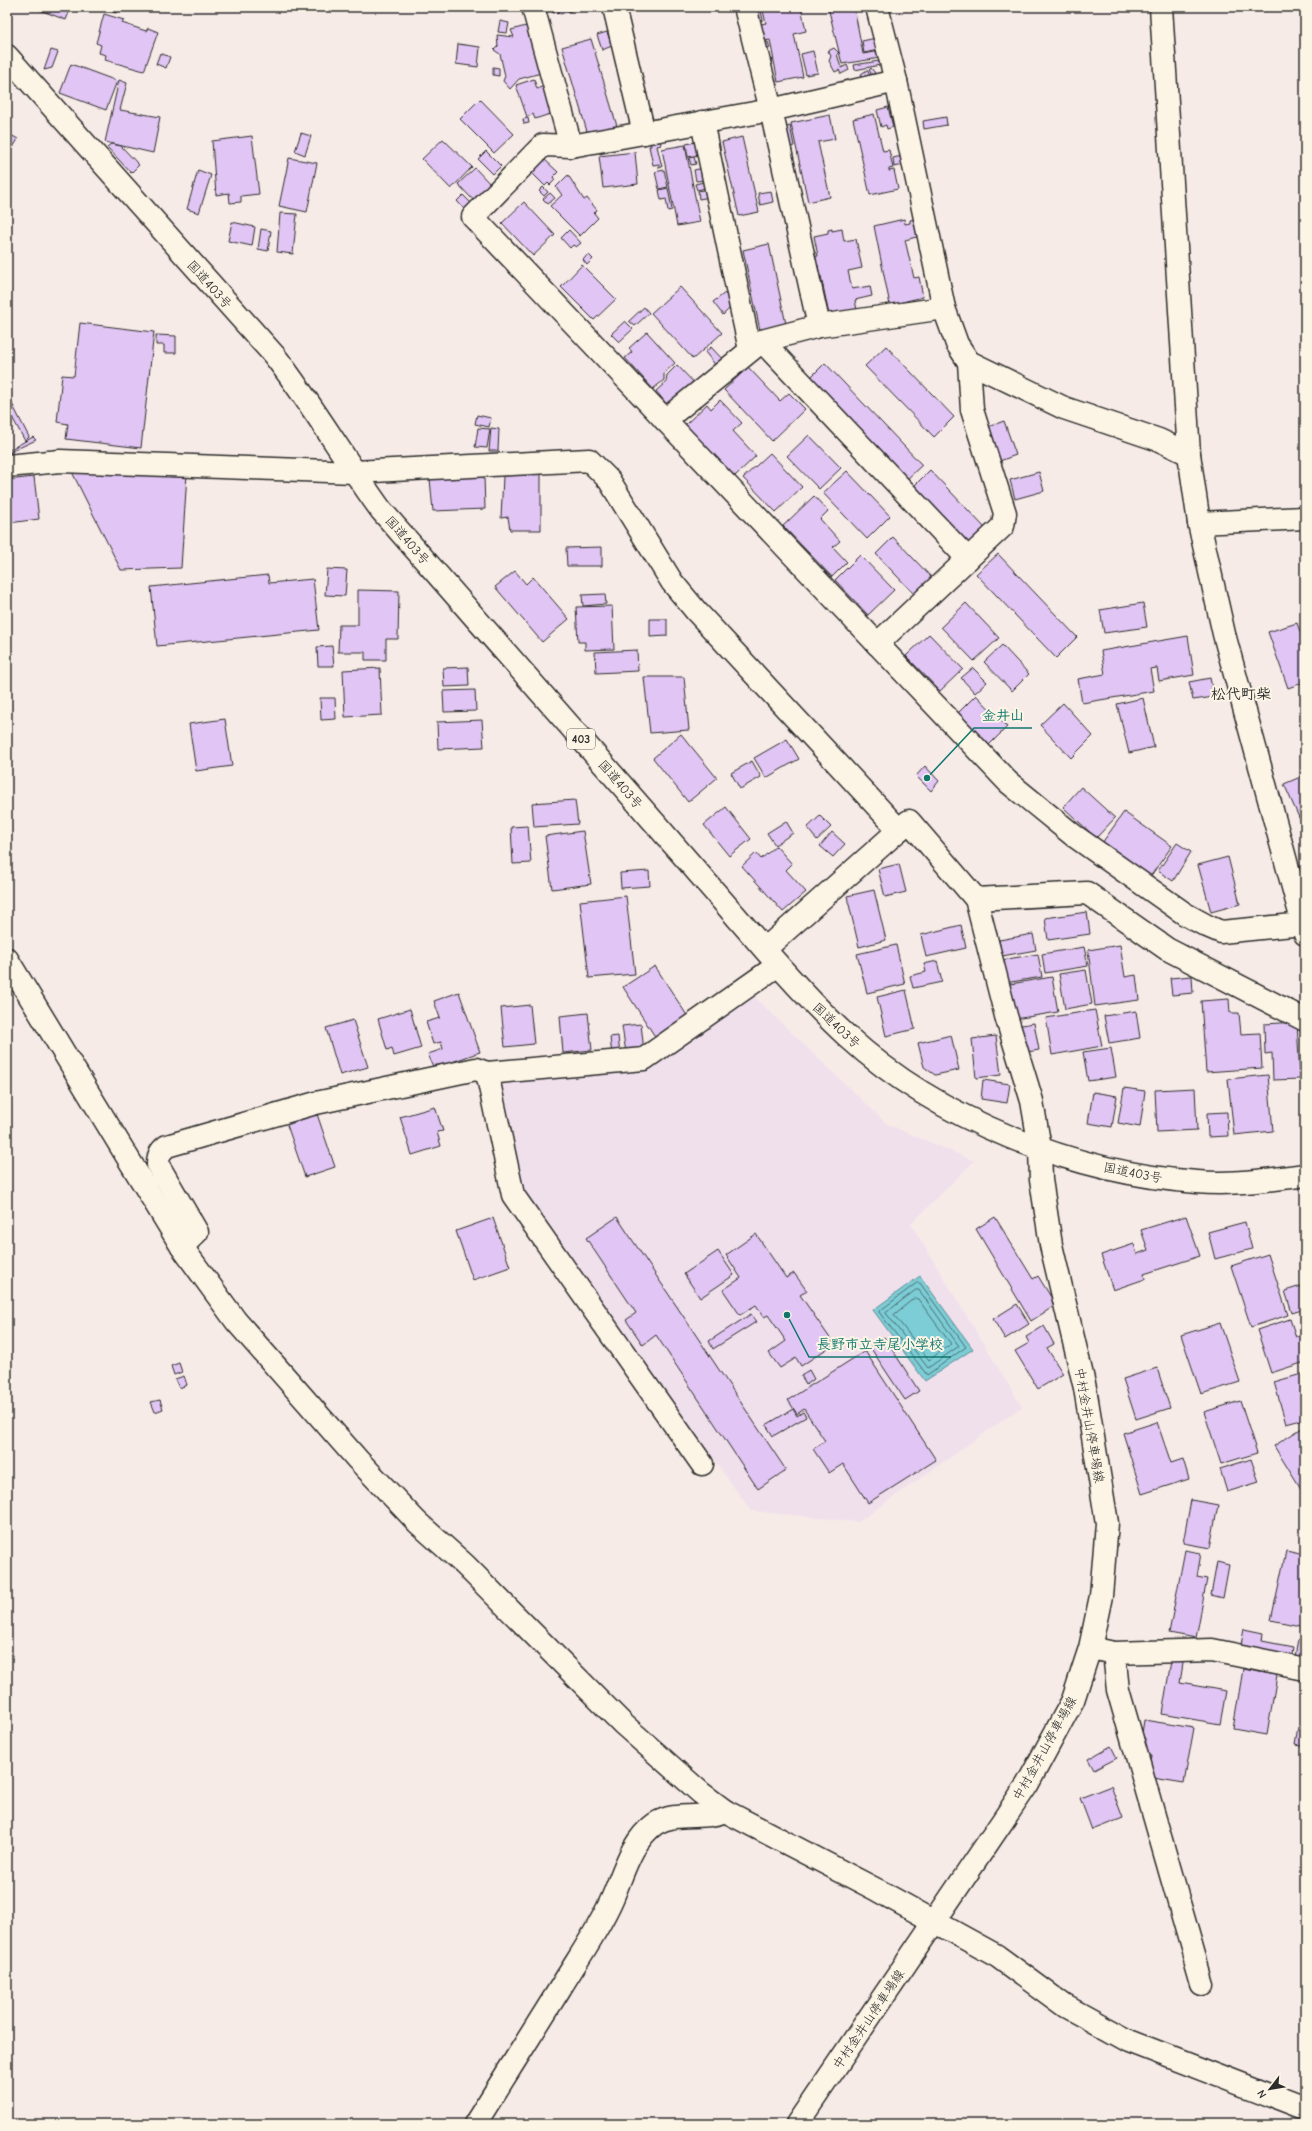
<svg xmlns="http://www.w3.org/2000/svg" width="1312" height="2131" viewBox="0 0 1312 2131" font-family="'Comic Neue','Klee One',sans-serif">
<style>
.built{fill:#f0e0ec}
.water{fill:#7ccdd6;stroke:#5c8c92}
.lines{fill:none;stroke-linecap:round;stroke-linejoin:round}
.shore{stroke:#4b6c6f;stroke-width:1}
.building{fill:#e1c5f4;stroke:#2b2b2b}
.street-casing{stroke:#2b2b2b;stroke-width:25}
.secondary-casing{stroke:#2b2b2b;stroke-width:25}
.highway-casing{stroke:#2b2b2b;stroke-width:25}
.street{stroke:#fcf5e5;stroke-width:22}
.secondary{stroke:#fcf5e5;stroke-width:22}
.highway{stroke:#fcf5e5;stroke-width:22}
.labels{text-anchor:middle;stroke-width:4;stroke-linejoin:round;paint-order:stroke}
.shield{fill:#fcf5e5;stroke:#6a6863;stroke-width:1}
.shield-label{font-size:12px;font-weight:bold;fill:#2b2b2b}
.street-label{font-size:13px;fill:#2b2b2b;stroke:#fcf5e5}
.quarter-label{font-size:15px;font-weight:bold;fill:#2b2b2b;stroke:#fcf5e5}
.leader{fill:none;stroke:#0f766e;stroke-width:1.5}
.callout-dot{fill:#0f766e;stroke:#fcf5e5;stroke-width:1.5}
.callout-label{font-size:14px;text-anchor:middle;font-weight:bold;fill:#0f766e;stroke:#fcf5e5;stroke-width:4;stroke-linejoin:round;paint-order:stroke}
</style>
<rect width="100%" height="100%" fill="#f7ebe8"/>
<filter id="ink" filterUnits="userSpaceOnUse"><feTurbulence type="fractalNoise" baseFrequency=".025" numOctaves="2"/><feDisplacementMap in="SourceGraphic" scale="8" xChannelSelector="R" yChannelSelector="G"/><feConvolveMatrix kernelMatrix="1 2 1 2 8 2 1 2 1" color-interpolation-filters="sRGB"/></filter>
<g filter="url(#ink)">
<path class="built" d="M747 990 887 1124 974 1161 911 1224 1022 1407 858 1522 751 1511 520 1193 499 1087 509 1071 652 1067Z"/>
<path class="water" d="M920 1276 973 1349 925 1381 873 1310Z"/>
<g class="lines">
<g class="shore">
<path d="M917 1283H920L966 1347 927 1375 879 1312Z"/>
<path d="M916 1290H919L959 1346 928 1368 886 1313Z"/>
<path d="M915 1298 918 1299 951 1344 929 1360 894 1315Z"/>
</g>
</g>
<g class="building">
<path d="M32 7H71L66 20Z"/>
<path d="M106 7H118L116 13 105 10Z"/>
<path d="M551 7H585L560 14V12L553 13Z"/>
<path d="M755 7H760L763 20 758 21Z"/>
<path d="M762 7H801L806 31 794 34 803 77 778 82 770 40 760 42 756 25 766 23Z"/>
<path d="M828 7H854L863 54 879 51 880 58 842 64Z"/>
<path d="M856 7H866V8L856 10Z"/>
<path d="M104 14 124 20 122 23 146 31 148 28 158 32 144 71 105 60 106 55 99 53 101 45 96 43Z"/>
<path d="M500 21 509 23 507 33 498 32Z"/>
<path d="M526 26 541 73 519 79 510 89 503 81 505 76 500 54 494 50 498 46 497 35 514 37 511 30Z"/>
<path d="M607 32 612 46 602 50 597 35Z"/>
<path d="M876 38 879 50 864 53 862 41Z"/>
<path d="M591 39 617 126 588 135 562 47Z"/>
<path d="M768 42 770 48 765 50 763 43Z"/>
<path d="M458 44 480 47 478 67 456 64Z"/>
<path d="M834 48 839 53 837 54 841 68 847 65 849 70 841 74 839 70 835 72 829 61 831 56 828 51Z"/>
<path d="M51 50 58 52 52 68 44 70Z"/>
<path d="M813 51 818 73 806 75 801 54Z"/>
<path d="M160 53 170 57 166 68 156 64Z"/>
<path d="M770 53 772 62 767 63 765 55Z"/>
<path d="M879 61 880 65 855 70 854 65Z"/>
<path d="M71 64 117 81 106 110 60 93Z"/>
<path d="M493 67 499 68V76L493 75Z"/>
<path d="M871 68 875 73 872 75 869 70Z"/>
<path d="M867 70 870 75 864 78 861 74Z"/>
<path d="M534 79 537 89 546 85 556 112 535 119 533 114 527 117 516 85Z"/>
<path d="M119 80 127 83 120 110 160 117 153 153 105 142Z"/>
<path d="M480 99 514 134 494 153 460 119Z"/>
<path d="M888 107 893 127 887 129 886 125 881 127 877 110Z"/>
<path d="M874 114 883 151 889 150 893 168 889 169V171L894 170 898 189 870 195 853 119Z"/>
<path d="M830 115 835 139 818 142 830 197 808 202 791 123Z"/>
<path d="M946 117 947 125 924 129 923 121Z"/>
<path d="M528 118 529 123 524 124 523 119Z"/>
<path d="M790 126 794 146 786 148 782 128Z"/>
<path d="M7 133 18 139 7 158Z"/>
<path d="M301 133 311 136 305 155 295 151Z"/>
<path d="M252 136 259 194 241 196V202L230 203 229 193 216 195 212 141Z"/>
<path d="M742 137 759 212 739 216 722 142Z"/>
<path d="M660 138 661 145 657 146 662 167 659 168V164L653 165 649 146H651L650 140Z"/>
<path d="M443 139 472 167 451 189 422 159Z"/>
<path d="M719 140 721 153 716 154 713 141Z"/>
<path d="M700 141 703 154 688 157 686 144Z"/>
<path d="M111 144 121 146 139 165 131 173 107 147Z"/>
<path d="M685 145 700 222 677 226 662 149Z"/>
<path d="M608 146 609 152 600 154 599 148Z"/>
<path d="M486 151 501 166 493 174 478 159Z"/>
<path d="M635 152 638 184 603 188 599 156Z"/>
<path d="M902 156 904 165 894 167 893 158Z"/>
<path d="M694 157 696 164 691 165 689 158Z"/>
<path d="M289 158 317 163 307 212 279 206Z"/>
<path d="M544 159 558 172 553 177 555 180 550 185 548 183 545 186 531 172Z"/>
<path d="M475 168 491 185 474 201 458 184Z"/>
<path d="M704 168 706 180 696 181 694 170Z"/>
<path d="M198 170 211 175 199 213 187 209Z"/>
<path d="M664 170 668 187 659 189 655 172Z"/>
<path d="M568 175 584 200 587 198 597 210 594 213 598 218 580 236 550 206 562 195 556 187Z"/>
<path d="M708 181 710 187 697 190 695 184Z"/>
<path d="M543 187 548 192 544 196 539 191Z"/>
<path d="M668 188 672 210 668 211 666 199 661 200 659 190Z"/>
<path d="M709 189 710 197 699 199 698 191Z"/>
<path d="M771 191 773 202 760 205 758 193Z"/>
<path d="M550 193 555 198 548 204 543 199Z"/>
<path d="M463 195 472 204 465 210 457 201Z"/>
<path d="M524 202 555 235 533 256 502 223Z"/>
<path d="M280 213 297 214 293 254 277 252Z"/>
<path d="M904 219 905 224 910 223V220L916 219 920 236 905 240 914 278 919 277 923 297 890 305 874 226Z"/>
<path d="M232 222 255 227 252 246 228 241Z"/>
<path d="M261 229 271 231 268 251 258 249Z"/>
<path d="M832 229V231L842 229 844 241 856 239 862 268 848 271 852 289 870 286 872 296 855 300 857 310 829 315 821 276 815 277 814 272 819 271 818 265 812 267 810 257 818 256 814 236 828 233V230Z"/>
<path d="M569 230 581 243 576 247 573 245 570 248 561 238Z"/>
<path d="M769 244 786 324 760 330 743 250Z"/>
<path d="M588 254 593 259 587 265 583 260Z"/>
<path d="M582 265 616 299 594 320 561 287Z"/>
<path d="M680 287 722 333 693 359 651 313Z"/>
<path d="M725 293 733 305 723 315 713 302Z"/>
<path d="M644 307 649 313 635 326 629 321Z"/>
<path d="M625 321 633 329 619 342 611 334Z"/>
<path d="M80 323 154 332 141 448 66 439 68 424 57 422 62 375 74 376Z"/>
<path d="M647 332 675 363 664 373V380L653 389 625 358 632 352 629 348Z"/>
<path d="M156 335 176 336V353H164V345H156Z"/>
<path d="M886 346 954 417 934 437 865 366Z"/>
<path d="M711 347 724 361 717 367 705 352Z"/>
<path d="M825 363 922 465 905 481 808 380Z"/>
<path d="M677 365 697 386 669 407 656 391 666 382 667 375Z"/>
<path d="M748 367 780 401 789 393 805 409 772 441 724 390Z"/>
<path d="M7 394 29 437 25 441 7 408Z"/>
<path d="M720 400 742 423 733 431 756 456 735 476 685 425 707 404 711 409Z"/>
<path d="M477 415 491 418 489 427 475 424Z"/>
<path d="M1004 421 1016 455 997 462 985 428Z"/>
<path d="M478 428 490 429 487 448 475 447Z"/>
<path d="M491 428 499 429 498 451H489Z"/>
<path d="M809 435 841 468 819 489 787 456Z"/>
<path d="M33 437 36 440 10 452 12 454 7 463V451Z"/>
<path d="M770 453 802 487 776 512 743 478Z"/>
<path d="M930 470 986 529 967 547 911 489Z"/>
<path d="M847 471 890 516 867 539 823 493Z"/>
<path d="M72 472 187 474 181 568 121 570Z"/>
<path d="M1039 472 1044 491 1015 499 1010 480Z"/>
<path d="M541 474V530H510L508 517 501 518 503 476Z"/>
<path d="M484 475 485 509 433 511 430 479Z"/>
<path d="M34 477 39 519 9 523 7 480Z"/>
<path d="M814 496 828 511 820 519 840 541 833 547 847 562 832 577 783 526Z"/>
<path d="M893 537 932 578 914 594 876 554Z"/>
<path d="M602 547V566H567L566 548Z"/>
<path d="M998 554 1077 637 1056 658 976 574Z"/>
<path d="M860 555 894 590 868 615 835 580Z"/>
<path d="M327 569 347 570 345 596 325 595Z"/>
<path d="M515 571 526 584 533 577 569 619 542 642 495 587Z"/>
<path d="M268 575 269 583 313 579 319 630 157 646 151 587Z"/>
<path d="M358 590 399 591 398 639H386V660H365V652H338L339 625H358Z"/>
<path d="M605 594 606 604 583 606 582 595Z"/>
<path d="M966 603 999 638 974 661 941 627Z"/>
<path d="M1143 603 1147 627 1104 633 1100 610Z"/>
<path d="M612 606 614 649 585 650V642H578L576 607Z"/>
<path d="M650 619H667V636L650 637Z"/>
<path d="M1297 623 1305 646V682L1288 688 1268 632Z"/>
<path d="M929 634 963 669 940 691 906 656Z"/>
<path d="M1188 636 1194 675 1159 681 1157 668 1150 669 1154 691 1082 703 1078 679 1105 674 1101 651Z"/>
<path d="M1002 645 1029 674 1012 691 984 662Z"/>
<path d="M332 646 334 666H318L317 647Z"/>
<path d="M637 650 638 671 596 673 595 652Z"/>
<path d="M468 667 469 686 444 687 443 668Z"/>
<path d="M380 668 382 715 345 717 343 670Z"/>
<path d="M973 668 987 682 975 693 961 678Z"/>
<path d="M644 677H684L689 730 650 733Z"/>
<path d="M1210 678 1214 697 1193 700 1189 682Z"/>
<path d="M475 690 476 711 444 712 443 691Z"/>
<path d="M976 695 1007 727 989 745 958 713Z"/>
<path d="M320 698H335L336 719 321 720Z"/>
<path d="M1143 698 1154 747 1129 753 1117 704Z"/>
<path d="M1063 703 1093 736 1071 758 1040 725Z"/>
<path d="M225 719 232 766 196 771 189 724Z"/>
<path d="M482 720 484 747 438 749 437 722Z"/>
<path d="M681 734 717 778 688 802 653 758Z"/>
<path d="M787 739 799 759 766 778 754 758Z"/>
<path d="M752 761 761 777 740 789 731 773Z"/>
<path d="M925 766 939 781 931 791 916 776Z"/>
<path d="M1305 775V831L1284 784Z"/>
<path d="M1081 787 1115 818 1096 838 1063 807Z"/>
<path d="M575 800 578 824 534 827 532 803Z"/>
<path d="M726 807 751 839 729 856 704 825Z"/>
<path d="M1124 812 1172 846 1150 877 1102 843Z"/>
<path d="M820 816 831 827 817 840 807 828Z"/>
<path d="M786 821 793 833 775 845 767 833Z"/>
<path d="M528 826 531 863 513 864 511 827Z"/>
<path d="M583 831 591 884 552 889 545 836Z"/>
<path d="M832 832 845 844 833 857 820 846Z"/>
<path d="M1177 843 1191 852 1173 881 1158 871Z"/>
<path d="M776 846 792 864 786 870 806 892 783 912 742 866 756 853 761 859Z"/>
<path d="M1305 853V867L1302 854Z"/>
<path d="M1228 857 1240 904 1211 912 1198 865Z"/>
<path d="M899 864 906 892 885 897 878 869Z"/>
<path d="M649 871 650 886 621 888 620 873Z"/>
<path d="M874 890 886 940 859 947 847 896Z"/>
<path d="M626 896 635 974 589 978 580 901Z"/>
<path d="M1087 912 1090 934 1048 940 1045 918Z"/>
<path d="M961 925 966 948 926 957 921 935Z"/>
<path d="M1033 934 1036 950 1002 956 999 940Z"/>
<path d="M896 945 905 984 867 993 857 954Z"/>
<path d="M1120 945 1125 977 1136 975 1139 1000 1095 1006 1088 950Z"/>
<path d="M1084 947 1088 966 1045 973 1042 954Z"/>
<path d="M1038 954 1042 977 1005 983 1001 960Z"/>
<path d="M937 961 942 982 913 988 910 976 926 972 924 964Z"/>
<path d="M655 966 688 1017 656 1038 623 987Z"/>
<path d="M1086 970 1092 1004 1065 1009 1059 974Z"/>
<path d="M1192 976 1193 993 1172 995 1170 978Z"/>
<path d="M1052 977 1058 1012 1015 1019 1010 984Z"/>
<path d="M906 990 915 1029 886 1036 877 997Z"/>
<path d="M459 992 480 1052 452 1062 453 1066 435 1072 428 1054 443 1049 441 1042 433 1044 426 1022 440 1018 434 1001Z"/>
<path d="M1229 999 1230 1013H1239L1241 1034 1260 1033 1262 1068 1206 1072 1201 1001Z"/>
<path d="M530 1005 534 1044 505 1047 501 1008Z"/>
<path d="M410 1009 421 1048 394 1056 392 1048 387 1050 378 1019Z"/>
<path d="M1095 1010 1102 1046 1052 1055 1046 1018Z"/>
<path d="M1136 1011 1140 1038 1109 1043 1104 1016Z"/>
<path d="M588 1013 592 1050 563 1053 560 1016Z"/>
<path d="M353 1020 368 1067 340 1075 326 1028Z"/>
<path d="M1297 1022 1300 1079 1273 1080 1272 1053 1265 1054 1264 1024Z"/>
<path d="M1034 1023 1039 1050 1021 1053 1016 1026Z"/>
<path d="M641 1024 644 1051 626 1053 622 1026Z"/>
<path d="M951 1035 959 1070 935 1075 924 1067 918 1043Z"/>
<path d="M618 1036 620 1055 612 1056 610 1037Z"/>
<path d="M996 1036 1001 1075 976 1078 972 1039Z"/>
<path d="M1111 1048 1116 1077 1088 1081 1083 1052Z"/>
<path d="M1268 1075 1273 1131 1234 1135 1228 1079Z"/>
<path d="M983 1080 1010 1084 1007 1103 981 1099Z"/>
<path d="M1124 1088 1145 1091 1140 1127 1118 1123Z"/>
<path d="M1195 1088 1197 1130 1157 1132 1155 1090Z"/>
<path d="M1093 1092 1117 1096 1112 1127 1088 1123Z"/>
<path d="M435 1107 443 1131 437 1132 441 1146 412 1155 400 1117Z"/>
<path d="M1227 1112 1228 1136 1208 1137 1207 1113Z"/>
<path d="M317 1114 335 1167 305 1177 287 1125Z"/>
<path d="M1186 1216 1200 1256 1144 1274 1145 1279 1113 1290 1101 1255 1134 1244 1137 1254 1148 1250 1141 1230Z"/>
<path d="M617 1217 786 1470 758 1489 656 1335 643 1345 626 1320 636 1313 586 1238Z"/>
<path d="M995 1217 1033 1279 1038 1276 1056 1305 1031 1321 976 1229Z"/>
<path d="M493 1218 510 1267 473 1280 456 1231Z"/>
<path d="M1245 1222 1252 1249 1215 1259 1208 1232Z"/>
<path d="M756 1234 786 1278 794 1273 807 1291 800 1295 834 1344 801 1366 796 1358 780 1368 769 1353 786 1341 768 1315 764 1317 756 1305 740 1315 723 1290 741 1278 726 1255Z"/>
<path d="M718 1251 734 1275 700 1298 684 1274Z"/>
<path d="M1268 1254 1288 1315 1251 1327 1231 1266Z"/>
<path d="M1301 1286 1305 1297V1309L1292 1313 1285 1291Z"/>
<path d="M1017 1304 1029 1324 1005 1339 993 1319Z"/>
<path d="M751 1314 756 1322 713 1349 709 1341Z"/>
<path d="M1290 1319 1296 1337 1302 1335 1305 1343V1362L1271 1373 1257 1330Z"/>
<path d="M1220 1323 1240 1382 1201 1394 1181 1335Z"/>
<path d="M1044 1326 1054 1344 1047 1348 1063 1374 1038 1389 1015 1351 1029 1343 1026 1337Z"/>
<path d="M884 1337 919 1391 905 1400 870 1347Z"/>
<path d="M865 1351 936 1460 868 1503 843 1464 829 1473 813 1449 825 1441 804 1409 797 1414 788 1400Z"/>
<path d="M179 1363 182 1372 174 1375 171 1366Z"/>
<path d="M1157 1368 1170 1408 1136 1419 1123 1379Z"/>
<path d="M809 1370 814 1379 806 1385 801 1375Z"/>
<path d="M1305 1373V1419L1286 1424 1274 1382Z"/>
<path d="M184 1376 187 1385 179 1388 175 1379Z"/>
<path d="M160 1400 163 1409 155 1412 151 1402Z"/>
<path d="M1240 1401 1257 1453 1221 1464 1204 1412Z"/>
<path d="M793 1409 797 1416 803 1412 806 1417 773 1436 766 1425Z"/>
<path d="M1157 1422 1171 1463 1183 1459 1189 1479 1142 1494 1123 1433Z"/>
<path d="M1302 1428 1305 1432V1496L1274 1446Z"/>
<path d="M1251 1459 1259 1482 1227 1492 1220 1469Z"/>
<path d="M1191 1500 1218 1505 1210 1548 1183 1543Z"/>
<path d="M1185 1550 1201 1553 1197 1577 1207 1579 1196 1638 1169 1633Z"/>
<path d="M1286 1551 1305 1555V1627L1271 1620Z"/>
<path d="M1217 1562 1229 1565 1223 1598 1211 1595Z"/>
<path d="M1244 1629 1263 1633 1262 1641 1293 1647 1291 1660 1240 1650Z"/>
<path d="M1298 1640 1305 1641V1664L1294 1662Z"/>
<path d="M1172 1655 1184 1657 1180 1683 1226 1691 1220 1724 1162 1714Z"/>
<path d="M1243 1669 1277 1675 1267 1735 1233 1729Z"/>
<path d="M1144 1720 1194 1728 1184 1783 1147 1777 1151 1756 1139 1754Z"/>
<path d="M1298 1727 1305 1728V1746L1295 1744Z"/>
<path d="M1111 1746 1117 1758 1094 1770 1088 1759Z"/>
<path d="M1111 1786 1123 1818 1092 1830 1080 1798Z"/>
</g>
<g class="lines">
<g class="street-casing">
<g id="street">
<path d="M533 7 571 146"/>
<path d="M614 7 644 133"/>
<path d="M745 7 771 110 819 326"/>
<path d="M877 7 896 81 944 308 957 344 969 362 972 410 1005 513 1003 526 877 644"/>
<path d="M896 81 771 110 571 146 543 145 473 217 1008 782 1073 835 1185 914 1207 926 1221 932 1303 924 1305 934"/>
<path d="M702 122 750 350"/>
<path d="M762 341 968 559"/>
<path d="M969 362 1064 408 1159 440 1189 454"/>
<path d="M665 420 762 341 819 326 944 308"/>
<path d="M7 466 60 461 354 472 589 460 609 480 672 582 696 611 899 830"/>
<path d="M1199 523 1305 518"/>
<path d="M976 899 1087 893 1167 949 1305 1020"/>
<path d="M765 949 909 821 976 899 1006 1016 1032 1101 1040 1148"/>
<path d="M7 959 182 1247 236 1321 358 1460 417 1522 465 1565 623 1724 701 1793 725 1811 877 1890 997 1956 1065 2006 1129 2041 1305 2109"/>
<path d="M182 1247 197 1232 158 1165C158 1156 160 1151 167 1146L316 1103 476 1069 487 1073"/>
<path d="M702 1464 513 1195 487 1073 644 1059 778 965"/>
<path d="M1100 1650 1114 1653 1212 1650 1305 1669"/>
<path d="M1114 1653 1118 1690 1202 1983"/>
<path d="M475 2124C503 2079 531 2035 559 1990 577 1960 598 1931 612 1899 623 1874 631 1841 655 1824 677 1810 703 1821 725 1811"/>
</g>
</g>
<g class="secondary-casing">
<g id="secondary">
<path d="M1161 7 1189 454 1199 523 1224 634 1303 924"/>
<path d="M797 2124 1027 1785 1073 1700 1090 1648 1101 1596 1107 1523 1085 1388 1051 1245 1041 1180 1040 1148"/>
</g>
</g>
<g class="highway-casing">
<path id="highway" d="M7 56 274 355C313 405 344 459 381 510 472 614 563 718 654 822 687 860 720 898 753 936 783 971 814 1006 848 1037 939 1120 1074 1173 1197 1182 1233 1185 1269 1180 1305 1175"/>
</g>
<use href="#street" class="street"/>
<use href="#secondary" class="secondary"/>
<use href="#highway" class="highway"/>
</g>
</g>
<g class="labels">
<rect class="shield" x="567" y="729" width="28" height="20" rx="3"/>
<g class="shield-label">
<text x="581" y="743">403</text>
</g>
<g class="street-label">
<text transform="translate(210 284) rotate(48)" y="5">国道403号</text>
<text transform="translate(408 540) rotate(49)" y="5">国道403号</text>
<text transform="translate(621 784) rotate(49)" y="5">国道403号</text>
<text transform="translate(837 1025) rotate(43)" y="5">国道403号</text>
<text transform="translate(1133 1172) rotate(11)" y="5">国道403号</text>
<text transform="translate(1090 1425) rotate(80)" y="5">中村金井山停車場線</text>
<text transform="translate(1044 1748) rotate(-61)" y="5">中村金井山停車場線</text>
<text transform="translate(868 2019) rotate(-56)" y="5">中村金井山停車場線</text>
</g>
<g class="quarter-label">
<text x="1241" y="699">松代町柴</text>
</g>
</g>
<path class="leader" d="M927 778L974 728H1032M787 1315L809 1357H951"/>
<g class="callout-dot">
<circle cx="927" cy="778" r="4"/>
<circle cx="787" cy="1315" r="4"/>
</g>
<g class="callout-label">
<text x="1003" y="720">金井山</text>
<text x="880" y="1349">長野市立寺尾小学校</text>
</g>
<rect width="1312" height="2131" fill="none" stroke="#fcf5e5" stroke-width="24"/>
<rect x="12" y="12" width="1288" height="2107" fill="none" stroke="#2b2b2b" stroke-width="1.5" filter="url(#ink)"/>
<g transform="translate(1270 2089) rotate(239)" stroke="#fcf5e5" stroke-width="3" paint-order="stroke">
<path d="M0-3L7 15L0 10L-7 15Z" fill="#2b2b2b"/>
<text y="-6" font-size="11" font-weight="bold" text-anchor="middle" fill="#2b2b2b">N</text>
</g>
</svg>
